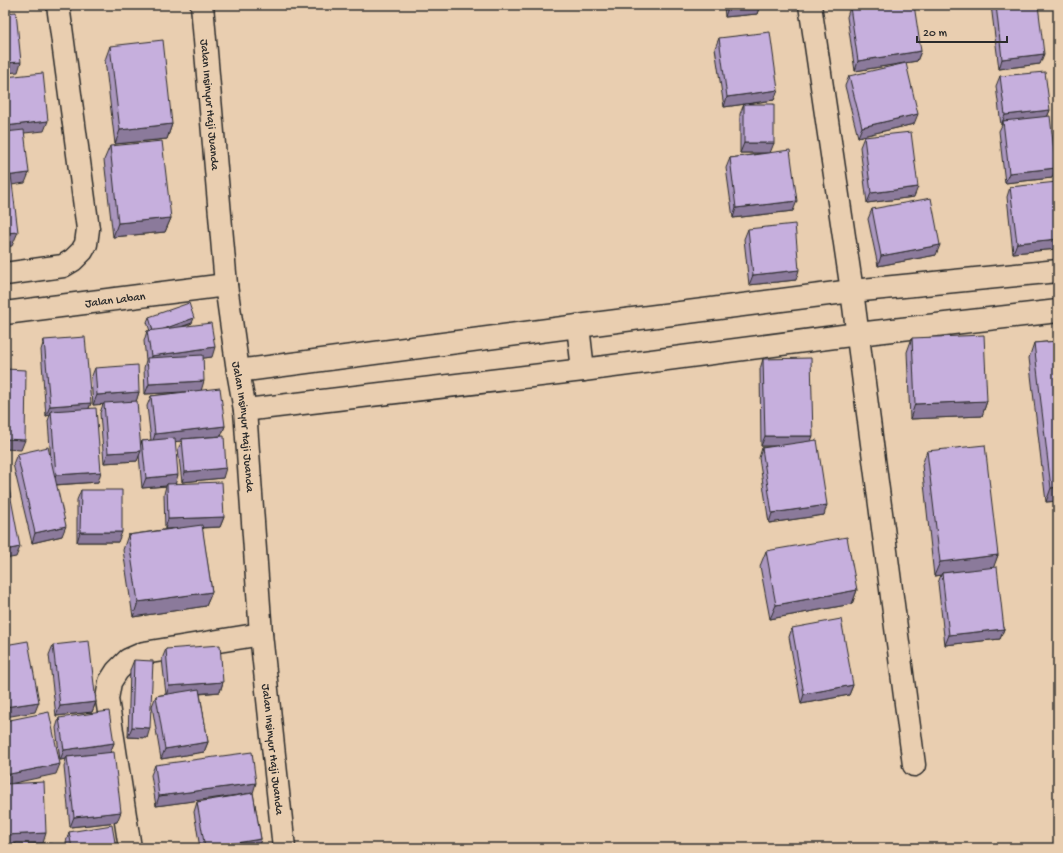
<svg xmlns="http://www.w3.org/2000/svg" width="1063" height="853" viewBox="0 0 1063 853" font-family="'Gochi Hand',sans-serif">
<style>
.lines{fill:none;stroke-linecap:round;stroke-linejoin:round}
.minor-casing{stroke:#2b2b2b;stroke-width:25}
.minor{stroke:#e9ceb0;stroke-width:22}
.wall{fill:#aa96be;stroke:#2b2b2b}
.shaded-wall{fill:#8b7a9b;stroke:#2b2b2b}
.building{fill:#c6afdd;stroke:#2b2b2b}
.labels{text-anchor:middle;stroke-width:4;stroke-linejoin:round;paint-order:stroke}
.street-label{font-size:12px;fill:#2b2b2b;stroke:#e9ceb0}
</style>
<rect width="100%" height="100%" fill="#e9ceb0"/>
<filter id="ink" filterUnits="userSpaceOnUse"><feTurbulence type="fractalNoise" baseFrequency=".025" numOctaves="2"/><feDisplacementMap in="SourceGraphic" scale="8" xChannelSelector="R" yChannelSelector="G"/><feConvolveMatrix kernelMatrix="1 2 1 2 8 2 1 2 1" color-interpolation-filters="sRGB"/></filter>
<g filter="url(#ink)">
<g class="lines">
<g class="minor-casing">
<g id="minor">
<path id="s1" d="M202 5 226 285 238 371 245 410 261 634 284 848"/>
<path d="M810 5 852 291 914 765"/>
<path d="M5 274 63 266 73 260 82 251 86 244 88 229 58 5"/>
<path id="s2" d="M5 313 226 285"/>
<path d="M578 326 583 370"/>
<path d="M238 371 578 326 852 291 1058 271"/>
<path d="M245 410 583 370 858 334 1058 311"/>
<path d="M130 848 107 699 110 682 117 671 128 660 144 653 261 634"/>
</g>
</g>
<use href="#minor" class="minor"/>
</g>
<g class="wall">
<path d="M724 5H760L757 14 725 17Z"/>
<path d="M991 5H1038L1040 64 999 69Z"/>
<path d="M850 7 921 51 917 61 855 71 847 17Z"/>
<path d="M719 38 778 90 774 100 724 107 715 48Z"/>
<path d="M110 46 172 124 167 139 115 144 105 60Z"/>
<path d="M849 76 914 124 858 137 845 86Z"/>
<path d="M1000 76 1050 110 1047 117 1052 178 1005 183 999 131 1002 125H1001L996 86Z"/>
<path d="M744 104 770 153 793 211 733 218 726 168 730 158 765 153H740V114Z"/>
<path d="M864 137 914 197 867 203 860 147Z"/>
<path d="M110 146 171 218 165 232 113 237 104 160Z"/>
<path d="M1058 186V249L1013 253 1007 197 1010 187Z"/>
<path d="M872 209 936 255 878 266 868 219Z"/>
<path d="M748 229 796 280 749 285 744 239Z"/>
<path d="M149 317 192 323 183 327 212 357 203 358 201 390 225 426 221 436 223 478 182 482 178 449 182 441H175V483L224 517 220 527 202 528 212 592 206 606 133 617 123 550 128 535 176 528 165 529 164 494 166 486 142 488 139 455 137 461 104 463 100 413 103 404 93 405 91 378 95 368 139 392 136 401 140 447 142 441 151 440 147 406 151 396 186 392 145 394 144 368 146 360 144 341 147 331H150L147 322Z"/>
<path d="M912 338 987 401 982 416 910 419 907 352Z"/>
<path d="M44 340 91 403 89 408 98 482 56 485 62 536 32 543 13 464 17 454 51 461 48 421 50 415 46 416 41 350Z"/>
<path d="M1058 341V501L1046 502 1029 358 1034 343Z"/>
<path d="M763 359 811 441 824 515 769 523 759 458 762 448 776 446H761L760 369Z"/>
<path d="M927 451 998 555 993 567 1004 629 1000 639 945 645 938 583 941 575 934 576 922 465Z"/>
<path d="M81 490 118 542H77V500Z"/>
<path d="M766 551 857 590 852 604 770 619 760 566Z"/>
<path d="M792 628 853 685 849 695 801 704 789 637Z"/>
<path d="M53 645 96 702 92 712 56 716 49 655Z"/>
<path d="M166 649 223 682 220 692 200 694 208 742 204 752 161 759 152 706 156 696 166 694 162 659Z"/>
<path d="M134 660 147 738 128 737 130 670Z"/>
<path d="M59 718 114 743 110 752 117 822 70 827 64 767 66 759 60 760 56 728Z"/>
<path d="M155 765 253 793 261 839 258 848H200L194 812 197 802 249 793 156 806 151 775Z"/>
<path d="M69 832 116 848H67L66 842Z"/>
</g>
<g class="shaded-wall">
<path d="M753 5H760L757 14 725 17 728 7Z"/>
<path d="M921 51 917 61 855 71 858 61Z"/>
<path d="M1044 54 1040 64 999 69 1002 59Z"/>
<path d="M21 62 18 72 5 73V63Z"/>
<path d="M778 90 774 100 724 107 727 97Z"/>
<path d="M1050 110 1046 120 1003 121 1002 125H1001L1005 115Z"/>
<path d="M918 114 914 124 858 137 862 127Z"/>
<path d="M48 121 44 131 5 135V126Z"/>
<path d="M172 124 167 139 115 144 120 130Z"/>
<path d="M744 143H774L770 153H740Z"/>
<path d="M1056 168 1052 178 1005 183 1009 173Z"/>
<path d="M29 173 25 183 5 186V176Z"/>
<path d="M918 187 914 197 867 203 871 193Z"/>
<path d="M797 201 793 211 733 218 736 208Z"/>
<path d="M171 218 165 232 113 237 118 223Z"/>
<path d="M18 232 12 246 5 247V233Z"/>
<path d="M1058 239V249L1013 253 1017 243Z"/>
<path d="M940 245 936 255 878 266 881 256Z"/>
<path d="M799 270 796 280 749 285 753 275Z"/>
<path d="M194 318 192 323 152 337 154 332Z"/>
<path d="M215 347 212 357 147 366 151 356Z"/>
<path d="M204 381 201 391 145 394 149 384Z"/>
<path d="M139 392 136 402 93 405 97 395Z"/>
<path d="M987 401 982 416 910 419 915 404Z"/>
<path d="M91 403 87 413 51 411 50 415 46 416 50 406Z"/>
<path d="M225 426 221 436 182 439V441L152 444 155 434Z"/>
<path d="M765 436H813L809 446H761Z"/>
<path d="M5 439 25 440 21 450 5 449Z"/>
<path d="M141 451 137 461 104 463 108 453Z"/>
<path d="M226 468 223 478 182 482 185 472Z"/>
<path d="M101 472 98 482 53 485 56 475Z"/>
<path d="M178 475 175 485 167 484 166 486 142 488 146 478Z"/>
<path d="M1058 487V501L1046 502 1051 488Z"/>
<path d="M827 505 824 515 769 523 772 513Z"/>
<path d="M224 517 220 527 165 529 168 519Z"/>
<path d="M66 526 62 536 32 543 35 533Z"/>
<path d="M80 532H122L118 542H77Z"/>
<path d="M20 547 16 557 5 559V550Z"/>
<path d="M998 555 993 569 942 573 941 575 934 576 940 562Z"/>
<path d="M857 590 852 604 770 619 776 605Z"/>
<path d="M212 592 206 606 133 617 138 602Z"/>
<path d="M1004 629 1000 639 945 645 949 635Z"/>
<path d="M223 682 220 692 166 696 169 686Z"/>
<path d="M853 685 849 695 801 704 804 694Z"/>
<path d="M39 702 35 712 5 717V707Z"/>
<path d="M96 702 92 712 56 716 60 706Z"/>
<path d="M132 727 150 728 147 738 128 737Z"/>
<path d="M208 742 204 752 161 759 165 749Z"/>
<path d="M114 743 110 753 67 757 66 759 60 760 64 750Z"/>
<path d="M60 764 56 774 5 785V775Z"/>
<path d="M256 783 253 793 156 806 159 796Z"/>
<path d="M121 812 117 822 70 827 74 817Z"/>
<path d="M46 833 43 843 15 844 16 843 15 844 5 845V835Z"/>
<path d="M261 839 258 848H206Z"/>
</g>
<g class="building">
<path d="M728 5H753L728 7Z"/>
<path d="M867 5H914L921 51 858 61 850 7Z"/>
<path d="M996 5H1038L1044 54 1002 59Z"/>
<path d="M16 12 21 62 5 63V13Z"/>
<path d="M770 32 778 90 727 97 719 38Z"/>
<path d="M163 40 172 124 120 130 110 46Z"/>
<path d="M906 63 918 114 862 127 849 76Z"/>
<path d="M1045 72 1050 110 1005 115 1000 76Z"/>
<path d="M43 73 48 121 5 126V77Z"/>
<rect x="744" y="104" width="30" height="39"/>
<path d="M1050 116 1056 168 1009 173 1003 121Z"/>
<path d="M24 130 29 173 5 176V132Z"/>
<path d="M911 132 918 187 871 193 864 137Z"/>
<path d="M162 141 171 218 118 223 110 146Z"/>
<path d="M790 150 797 201 736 208 730 158Z"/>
<path d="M11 175 18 232 5 233V176Z"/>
<path d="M1057 182 1058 239 1017 243 1010 187Z"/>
<path d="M931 198 940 245 881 256 872 209Z"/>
<path d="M795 224 799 270 753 275 748 229Z"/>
<path d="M189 303 194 318 161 330 153 331 149 317Z"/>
<path d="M211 323 215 347 151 356 147 331Z"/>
<path d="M984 335 987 401 915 404 912 338Z"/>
<path d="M85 337 91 403 50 406 44 340Z"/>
<path d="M1058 341V487L1051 488 1034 343Z"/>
<path d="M203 355 204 381 149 384 147 358Z"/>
<path d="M811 358 813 436H765L763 359Z"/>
<path d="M138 365 139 392 97 395 95 368Z"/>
<path d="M5 369 26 370 25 440 5 439Z"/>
<path d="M220 388 225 426 155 434 151 396Z"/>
<path d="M137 401 141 451 108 453 104 403Z"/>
<path d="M96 408 101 472 56 475 51 411Z"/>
<path d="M224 436 226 468 185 472 182 439Z"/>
<path d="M175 438 178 475 146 478 142 441Z"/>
<path d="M817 440 827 505 772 513 762 448Z"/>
<path d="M985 445 998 555 940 562 927 451Z"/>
<path d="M48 447 66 526 35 533 17 454Z"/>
<path d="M222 482 224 517 168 519 167 484Z"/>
<path d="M5 488H9L20 547 5 550Z"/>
<path d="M81 490H122V532H80Z"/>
<path d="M202 525 212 592 138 602 128 535Z"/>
<path d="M847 537 857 590 776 605 766 551Z"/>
<path d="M997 567 1004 629 949 635 942 573Z"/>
<path d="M841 619 853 685 804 694 792 628Z"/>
<path d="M28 641 39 702 5 707V645Z"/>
<path d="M89 641 96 702 60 706 53 645Z"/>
<path d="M220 645 223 682 169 686 166 649Z"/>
<path d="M134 660 153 661 150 728 132 727Z"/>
<path d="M199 689 208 742 165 749 156 696Z"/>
<path d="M109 711 114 743 64 750 59 718Z"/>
<path d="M49 712 60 764 5 775V721Z"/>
<path d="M114 752 121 812 74 817 67 757Z"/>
<path d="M252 752 256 783 159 796 155 765Z"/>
<path d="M44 782 46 833 5 835V784Z"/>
<path d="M253 793 261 839 205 848 197 802Z"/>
<path d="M112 825 116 848H72L69 832Z"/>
<path d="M16 843 53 844V848H15Z"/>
</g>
</g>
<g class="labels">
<g class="street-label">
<text dy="4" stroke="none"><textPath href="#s1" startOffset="100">Jalan Insinyur Haji Juanda</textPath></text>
<text dy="4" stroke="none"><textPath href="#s2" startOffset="111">Jalan Laban</textPath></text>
<text dy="4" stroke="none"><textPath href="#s1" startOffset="424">Jalan Insinyur Haji Juanda</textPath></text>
<text dy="4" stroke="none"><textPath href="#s1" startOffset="748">Jalan Insinyur Haji Juanda</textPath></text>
</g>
</g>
<rect width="1063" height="853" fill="none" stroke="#e9ceb0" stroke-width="20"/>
<rect x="10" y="10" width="1043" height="833" fill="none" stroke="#2b2b2b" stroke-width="1.5" filter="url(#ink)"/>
<path d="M917 36v6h90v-6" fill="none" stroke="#2b2b2b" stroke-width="2"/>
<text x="923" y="36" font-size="12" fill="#2b2b2b" stroke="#e9ceb0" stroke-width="3" paint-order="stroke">20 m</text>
</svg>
